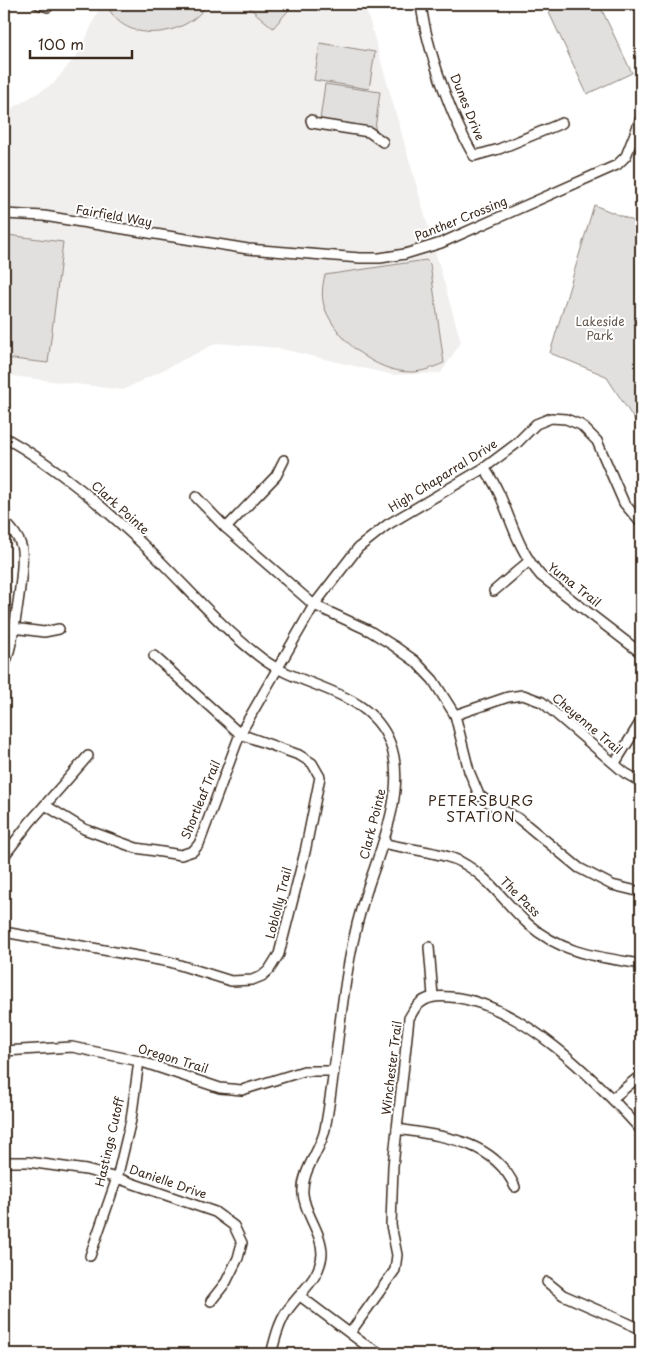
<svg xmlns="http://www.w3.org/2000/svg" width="645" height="1358" viewBox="0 0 645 1358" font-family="'Playpen Sans',sans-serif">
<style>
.built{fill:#f1efee}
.green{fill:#e2e0de;stroke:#8e857e}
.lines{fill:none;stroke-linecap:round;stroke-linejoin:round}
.minor-casing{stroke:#3b2a1e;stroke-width:12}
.minor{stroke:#fff;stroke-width:9}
.labels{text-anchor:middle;stroke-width:4;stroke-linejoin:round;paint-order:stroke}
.street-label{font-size:12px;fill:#3b2a1e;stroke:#fff}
.park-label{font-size:12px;fill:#65584e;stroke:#fff}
.neighbourhood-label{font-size:14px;letter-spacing:1px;fill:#3b2a1e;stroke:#fff}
</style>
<rect width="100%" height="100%" fill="#fff"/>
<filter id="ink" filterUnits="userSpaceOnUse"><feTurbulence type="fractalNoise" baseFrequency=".02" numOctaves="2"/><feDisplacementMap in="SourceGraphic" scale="10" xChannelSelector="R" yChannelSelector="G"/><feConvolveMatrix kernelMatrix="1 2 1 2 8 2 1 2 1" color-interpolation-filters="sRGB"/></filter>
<g filter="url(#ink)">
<path class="built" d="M101 4H358L367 12 461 342 441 373 393 375 277 348 217 343 123 390 4 375V113L53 84 81 50Z"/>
<g class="green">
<path d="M114 4H204L206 6C186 36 128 45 109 9Z"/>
<path d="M245 4H294L273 28Z"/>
<path d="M545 4H599L632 73 587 94Z"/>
<path d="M320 43 375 52 369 89 314 80Z"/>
<path d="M325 84 380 92 375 129 320 120Z"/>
<path d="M594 205 641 224V430L606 376 550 353Z"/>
<path d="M7 235 63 242 48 363 4 358V260Z"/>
<path d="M426 260 430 264 444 363C434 367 423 372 411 372 375 372 338 341 325 309 321 298 322 286 325 275Z"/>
</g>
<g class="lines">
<g class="minor-casing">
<g id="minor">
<path d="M38 4 48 7 50 4"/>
<path d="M421 4C426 47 452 119 474 156L499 149 562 123"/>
<path d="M311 120 312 123 369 132 383 142"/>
<path d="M4 214 44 216 248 249 360 258H380L405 254 441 243 617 165 626 156 641 118"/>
<path d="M4 437C59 468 106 509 152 553 189 589 222 629 264 660 304 689 369 689 390 743 407 787 382 845 368 887 341 965 340 1049 325 1129 321 1151 301 1170 303 1194 305 1215 322 1232 322 1254 320 1279 300 1292 287 1311 278 1324 275 1340 271 1354"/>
<path d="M484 468C510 502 510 541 541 576L641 653"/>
<path d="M196 497 226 528 314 605 370 631 394 646 415 661 433 680 455 715 469 771 479 795 494 806 518 818 579 868 612 885 641 892"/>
<path d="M4 521C11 528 21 540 22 550 24 570 13 648 4 666"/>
<path d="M226 528 276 476 284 460"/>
<path d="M494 591 528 562"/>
<path d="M13 628 44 632 59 629"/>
<path d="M455 715 508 697 523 695 542 702 625 773 641 782"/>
<path d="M615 763 641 721"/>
<path d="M45 805 84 829 136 848 181 855 193 851 199 844 240 734 314 605 358 548 387 525 484 468 516 444 536 424 551 418 566 419 581 425 597 441 624 503 641 523"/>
<path d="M383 843C405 849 443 852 461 862 489 877 505 903 528 924 562 954 599 957 641 964"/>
<path d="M4 856 30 822 88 756"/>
<path d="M4 932 170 962 231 981 252 980 262 976 269 970 279 954 305 852 320 777 312 763 299 755 240 734 154 656"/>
<path d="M429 947 433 996"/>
<path d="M4 1051 72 1047 139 1061 220 1088 242 1090 304 1071H332"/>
<path d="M613 1098 641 1075"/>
<path d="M397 1129C442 1136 494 1140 515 1187"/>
<path d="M4 1162H28L86 1170 117 1178 215 1212 234 1226 242 1243 238 1258 226 1282 211 1301"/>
<path d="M90 1256 117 1178 131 1120 139 1061"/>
<path d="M547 1282 563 1295 641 1329"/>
<path d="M300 1296 364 1344 382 1354"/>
<path d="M350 1333 395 1270 397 1255 391 1225 393 1166 409 1018C412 1014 414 1008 418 1005 427 996 438 996 450 997 520 1002 597 1081 641 1130"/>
</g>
</g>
<use href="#minor" class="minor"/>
</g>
</g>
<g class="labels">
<g class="street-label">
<text transform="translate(467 107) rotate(68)" y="4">Dunes Drive</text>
<text transform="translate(114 216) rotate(10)" y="4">Fairfield Way</text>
<text transform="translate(461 219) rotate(-22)" y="4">Panther Crossing</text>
<text transform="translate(443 476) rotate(-32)" y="4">High Chaparral Drive</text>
<text transform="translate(120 508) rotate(42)" y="4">Clark Pointe</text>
<text transform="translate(574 585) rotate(38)" y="4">Yuma Trail</text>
<text transform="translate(587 724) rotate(40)" y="4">Cheyenne Trail</text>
<text transform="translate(201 800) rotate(-68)" y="4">Shortleaf Trail</text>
<text transform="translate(373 824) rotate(-76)" y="4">Clark Pointe</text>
<text transform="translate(520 897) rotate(45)" y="4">The Pass</text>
<text transform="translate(279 903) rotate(-76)" y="4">Loblolly Trail</text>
<text transform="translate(173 1059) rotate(17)" y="4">Oregon Trail</text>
<text transform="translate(392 1068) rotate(-83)" y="4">Winchester Trail</text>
<text transform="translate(110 1142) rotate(-77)" y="4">Hastings Cutoff</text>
<text transform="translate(168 1182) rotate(19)" y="4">Danielle Drive</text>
</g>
<g class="park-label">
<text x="600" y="326">Lakeside<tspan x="600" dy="14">Park</tspan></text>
</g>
<g class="neighbourhood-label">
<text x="481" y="806">PETERSBURG<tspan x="481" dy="16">STATION</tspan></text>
</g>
</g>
<rect width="645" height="1358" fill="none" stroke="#fff" stroke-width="20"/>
<rect x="10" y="10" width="625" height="1338" fill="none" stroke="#3b2a1e" stroke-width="2" filter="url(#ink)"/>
<path d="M30 50v8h102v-8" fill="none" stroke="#3b2a1e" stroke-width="2.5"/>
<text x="38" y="50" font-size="15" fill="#3b2a1e" stroke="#ffffff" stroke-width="4" paint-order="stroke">100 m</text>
</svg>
